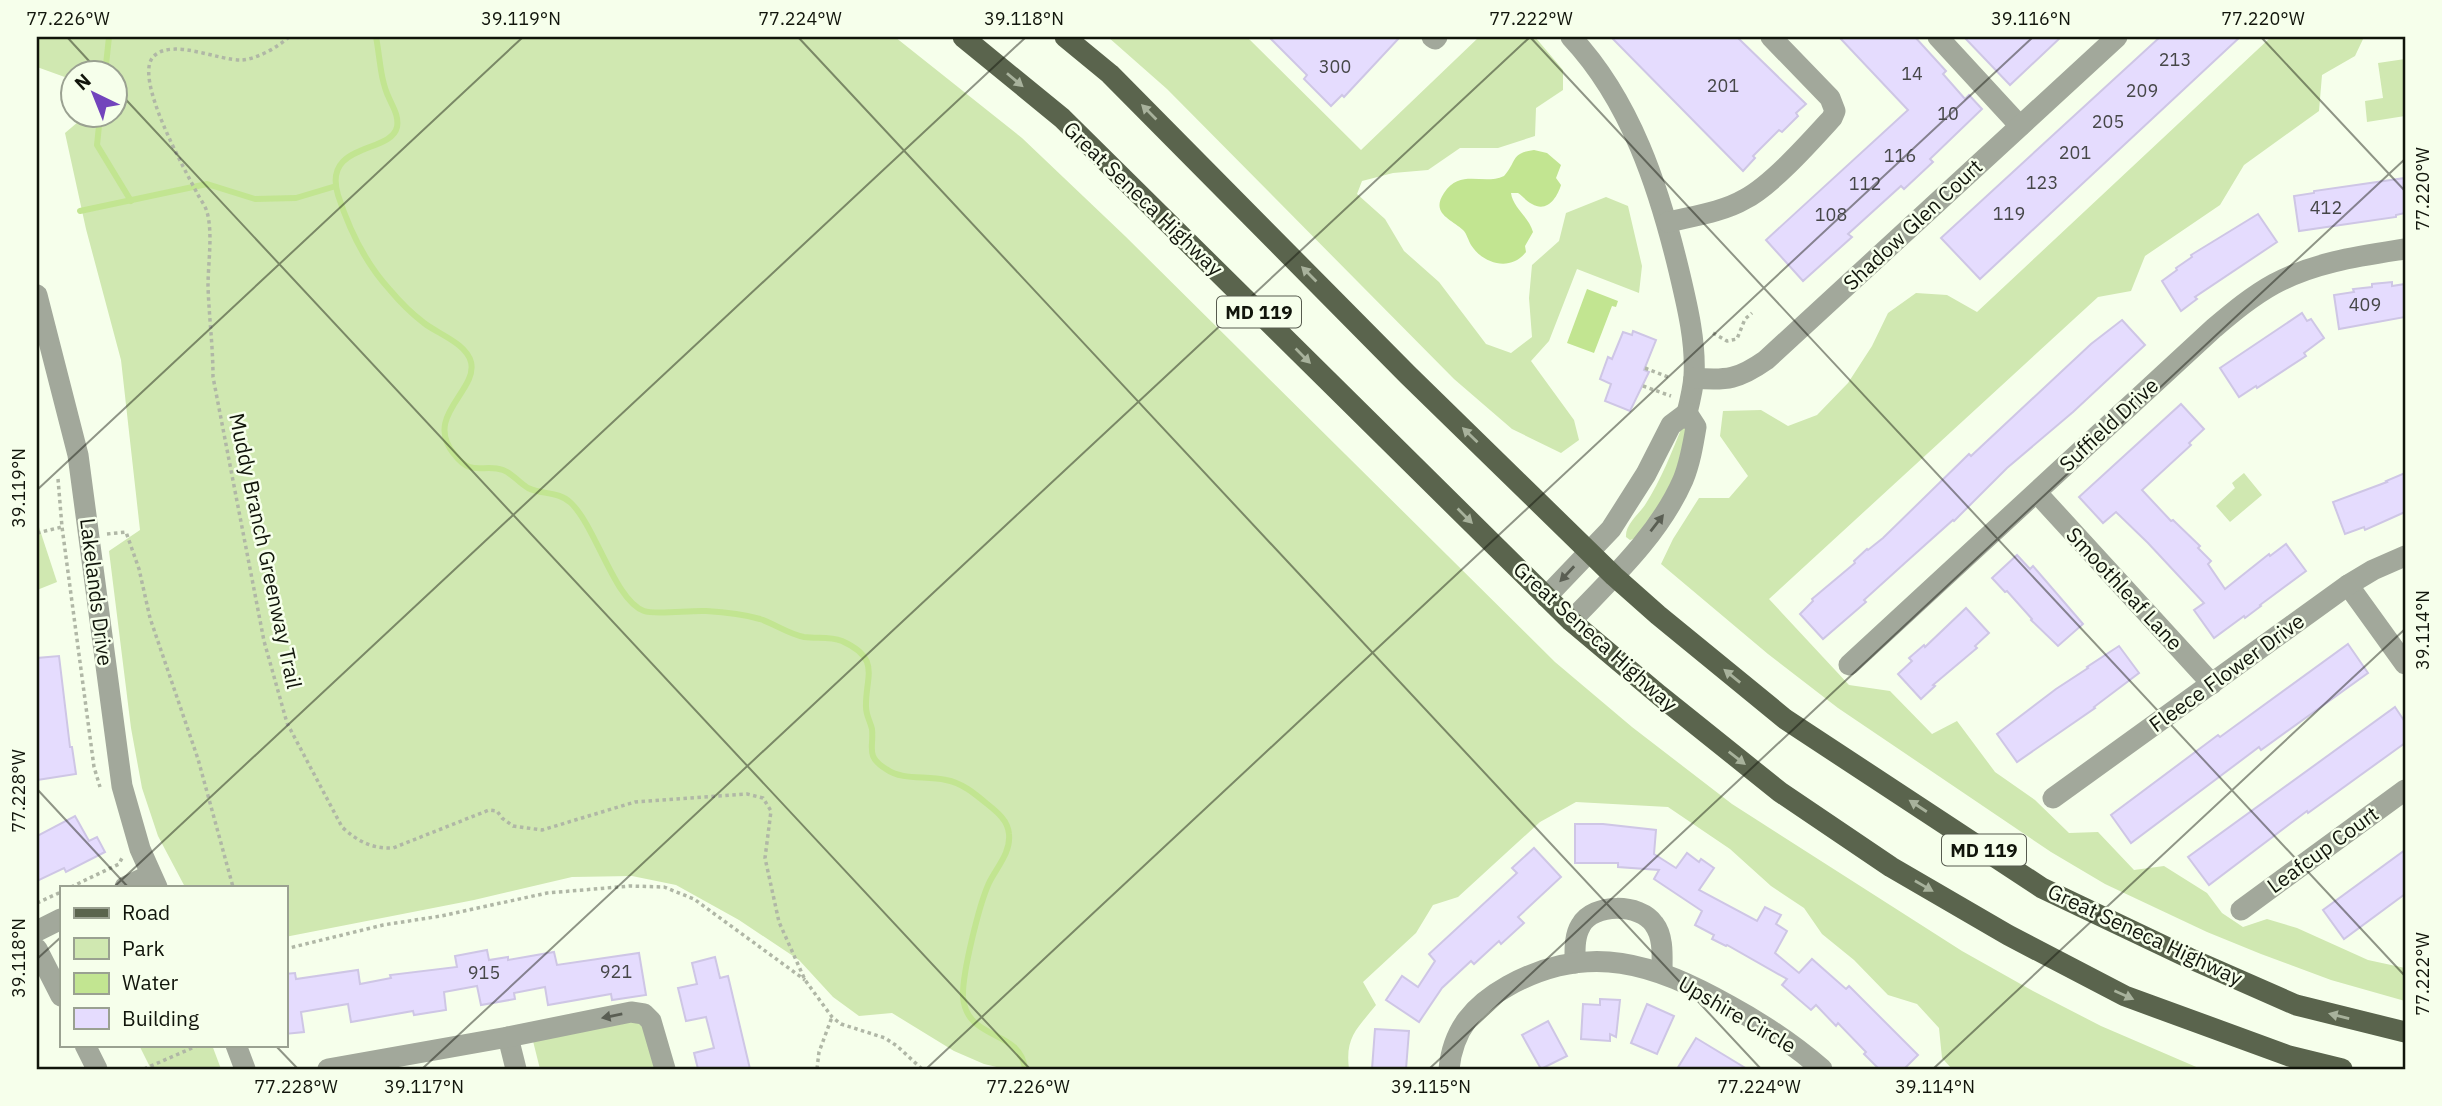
<svg xmlns="http://www.w3.org/2000/svg" width="2442" height="1106" viewBox="0 0 2442 1106" font-family="'IBM Plex Sans',sans-serif">
<style>
.green{fill:#d0e8b1}
.water{fill:#c2e591}
.lines{fill:none;stroke-linecap:round;stroke-linejoin:round}
.stream{stroke:#c2e591;stroke-width:6}
.building{fill:#e5dcfe;stroke:#cec6e5;stroke-width:2}
.path{stroke:#b0b7a6;stroke-width:3.5;stroke-dasharray:3.5 3.5;stroke-linecap:butt}
.minor{stroke:#a2a89b;stroke-width:21}
.major{stroke:#5a644d;stroke-width:21}
.oneway{fill:#a8b29c}
.oneway2{fill:#5a5e53}
.ticks{fill:none;stroke:#11150b;stroke-width:2;stroke-opacity:0.45}
.labels{text-anchor:middle;stroke-width:5;stroke-linejoin:round;paint-order:stroke}
.number-label{font-size:18px;fill:#464748}
.shield{fill:#f6ffeb;stroke:#565b4e;stroke-width:2}
.shield-label{font-size:19px;font-weight:bold;fill:#11150b}
.street-label{font-size:21px;fill:#11150b;stroke:#f6ffeb}
.neatline{fill:none;stroke:#11150b;stroke-width:2.5}
.ticks-label{font-size:18px;text-anchor:middle;fill:#11150b}
</style>
<rect width="100%" height="100%" fill="#f6ffeb"/>
<g class="green">
<path d="M37 37H895L1022 138 1125 236 1555 662 1632 727 1732 804 1962 951 2033 991 2101 1026 2201 1069H1952L1942 1058 1939 1028 1917 1004 1888 995 1854 960 1822 934 1804 908 1771 886 1730 849 1668 807 1576 802 1540 822 1458 897 1433 905 1416 933 1363 982 1376 1005C1357 1029 1345 1037 1349 1069H1005L984 1064 954 1051 892 1013 859 1016 833 997 799 960 739 920 676 885 632 876 572 877 474 900 285 937V887H185L158 836 142 788 131 728 109 551 140 530 121 360 86 229 65 133 85 116H116V74H74L73 80 37 67Z"/>
<path d="M1108 37H1247L1361 150 1479 37H1535L1563 70V90L1536 108 1535 136 1498 148H1460L1428 170 1393 173 1362 181 1357 194 1385 219 1404 251 1439 282 1486 344 1511 353 1532 337 1529 298 1532 265 1559 241 1566 213 1606 197 1628 206 1642 266 1639 293 1577 269 1549 341 1531 361 1574 420 1579 440 1561 453 1512 429 1454 379 1167 89Z"/>
<path d="M2271 37H2364L2355 56 2322 75 2319 111 2244 165 2220 205 2145 256 2131 291 2098 297 1769 599 1849 685 1890 691 1932 734 1957 721 1995 772 2035 800 2069 833 2098 832 2134 870 2164 866 2207 893 2222 913 2243 927 2267 919 2297 928 2368 960 2405 968V1001L2331 980 2261 954 2207 932 2105 884 2051 852 1838 708 1768 654 1661 564 1673 539 1699 498H1729L1748 476 1720 436 1723 411 1761 410 1788 426 1817 415 1848 383 1872 346 1888 313 1916 293 1947 295 1977 312Z"/>
<path d="M2405 59V116L2367 122 2365 101 2383 98 2378 63Z"/>
<path d="M1683 424H1688L1675 476 1658 506 1636 538 1630 540 1626 537C1625 525 1638 515 1645 505 1661 480 1672 452 1683 424Z"/>
<path d="M2244 473 2262 495 2230 522 2216 506 2235 488 2232 483Z"/>
<path d="M37 521 57 582 37 590Z"/>
<path d="M631 1020 645 1025 658 1069H540L533 1041Z"/>
<path d="M139 1045H212L221 1069H151Z"/>
</g>
<g class="water">
<path d="M1534 150 1547 153 1561 165 1556 178 1561 185C1557 198 1547 213 1532 204 1526 201 1523 196 1518 193H1511C1513 208 1529 217 1533 232L1525 246 1526 252C1511 272 1483 264 1471 245 1468 240 1467 234 1463 230 1452 219 1430 214 1444 193 1461 168 1483 186 1504 176 1517 162 1510 153 1534 150Z"/>
<path d="M1587 289 1618 301 1616 307 1612 306 1594 353 1567 343Z"/>
</g>
<g class="lines">
<g class="stream">
<path d="M376 37C380 57 380 79 389 98 393 107 399 116 397 127 391 154 322 142 338 195 349 229 366 264 390 290 400 302 411 313 424 323 438 334 466 343 471 362 478 391 423 416 454 454 472 478 483 463 503 470 512 473 519 483 528 488 542 495 559 491 571 503 596 527 615 601 644 611 655 615 691 610 706 611 724 612 743 614 760 619 775 624 788 634 804 637 817 639 829 636 842 641 882 659 865 677 866 707 866 715 870 721 872 729 874 748 865 756 886 769 903 781 926 775 946 780 962 783 974 793 986 803 996 811 1008 820 1009 834 1011 853 996 868 989 883 979 905 962 974 963 997 967 1042 1020 1028 1025 1069"/>
<path d="M105 74 109 37"/>
<path d="M100 116 97 145 131 201"/>
<path d="M80 211 207 184 255 199 296 198 336 186"/>
</g>
</g>
<g class="building">
<path d="M1269 37H1400L1344 97 1342 95 1331 106 1304 79 1307 75Z"/>
<path d="M1611 37H1737L1806 104 1796 113 1798 116 1782 132 1779 130 1753 156 1755 158 1743 171Z"/>
<path d="M1839 37H1915L1946 71 1943 74 1965 99 1969 95 1982 109 1930 159 1933 162 1904 189 1901 186 1848 234 1852 237 1803 281 1766 240 1908 110Z"/>
<path d="M1964 37H2061L2010 85Z"/>
<path d="M2160 37H2240L1980 279 1941 238Z"/>
<path d="M2405 178V213L2396 215V217L2299 231 2294 196 2314 193V191Z"/>
<path d="M2258 214 2277 242 2195 297 2197 299 2181 311 2162 281 2177 270 2176 268 2192 257 2191 255Z"/>
<path d="M2392 282V286L2405 284V317L2339 329 2334 295 2354 292 2353 289 2372 287V284Z"/>
<path d="M2302 313 2307 321 2311 319 2324 338 2304 353 2306 356 2257 388 2256 386 2239 397 2220 368Z"/>
<path d="M2122 320 2145 345 2073 412 2007 468 1954 521 1953 520 1906 562 1864 600 1866 602 1823 639 1800 614 1813 601 1812 599 1855 563 1854 561 1867 549 1868 550 1883 538 1969 454 1971 456 2091 344Z"/>
<path d="M1633 331 1656 340 1644 370 1649 372 1630 411 1605 401 1611 384 1600 379 1608 357 1612 359 1623 332 1632 335Z"/>
<path d="M2181 404 2204 429 2189 443 2191 445 2142 490 2171 521 2173 520 2200 546 2198 548 2211 561 2208 564 2225 589 2269 554 2270 556 2286 544 2306 571 2260 605 2261 606 2245 618 2244 616 2214 638 2194 610 2204 603 2148 543 2116 512 2103 523 2079 497Z"/>
<path d="M2405 473V512L2365 530 2364 527 2345 534 2333 502 2387 482 2386 481Z"/>
<path d="M2017 555 2030 569 2033 566 2083 624 2058 646 2031 620 2032 619 2007 591 2005 592 1992 578Z"/>
<path d="M1966 608 1989 633 1975 646 1977 648 1933 685 1935 686 1921 699 1898 674 1912 661 1909 658 1924 645 1925 647Z"/>
<path d="M2348 644 2368 673 2261 750 2259 747 2131 843 2111 815 2218 735 2220 737Z"/>
<path d="M2119 646 2139 673 2094 707 2095 708 2017 762 1997 734 2056 689 2088 668 2087 667Z"/>
<path d="M59 656 70 747H72L76 774 37 780V658Z"/>
<path d="M2395 707 2405 722V743L2308 813 2307 811 2209 885 2188 857Z"/>
<path d="M75 816 89 841 97 837 105 852 66 872 64 868 37 881V836Z"/>
<path d="M1575 824H1603L1656 830 1654 854 1676 868 1687 853 1699 862 1701 859 1714 868 1699 890 1757 921 1765 907 1781 915 1776 924 1787 931 1775 953 1799 973 1812 959 1846 989 1849 986 1918 1055 1904 1069H1879L1864 1054 1866 1052 1838 1023 1836 1026 1816 1005 1811 1010 1782 985 1787 979 1727 945 1726 946 1712 939 1714 935 1695 925 1702 911 1654 879 1659 870 1618 867V863H1575Z"/>
<path d="M1534 848 1561 877 1518 917 1524 923 1501 944 1499 941 1474 964 1471 961 1442 988 1419 1022 1386 1000 1402 976 1418 987 1435 961 1429 954 1517 873 1512 868Z"/>
<path d="M2405 850V894L2344 939 2323 910Z"/>
<path d="M487 950 489 960 508 957V960L554 952 557 965 639 953 646 995 612 1000 611 994 548 1005 545 987 514 993 515 999 481 1005 477 986 444 992 446 1010 414 1015 413 1011 351 1022 348 1004 301 1012 304 1032 285 1034V974L295 973 296 979 358 970 360 984 391 978 390 975 457 967 455 956Z"/>
<path d="M715 957 720 978 728 976 750 1069H698L694 1053 714 1048 706 1017 686 1021 678 988 697 984 692 963Z"/>
<path d="M1600 999 1620 1000 1616 1037 1610 1034V1041L1581 1039 1583 1004 1600 1005Z"/>
<path d="M1647 1004 1674 1016 1657 1054 1631 1043Z"/>
<path d="M1548 1021 1567 1056 1541 1069 1522 1035Z"/>
<path d="M1375 1029 1409 1031 1406 1069H1372Z"/>
<path d="M1696 1038 1747 1069H1677Z"/>
</g>
<g class="lines">
<g class="path">
<path d="M289 37C278 47 257 59 242 60 219 61 173 38 154 56 132 76 185 170 197 193 200 199 205 205 207 212 213 233 208 264 208 286 209 317 213 346 213 377L264 641 287 723 342 827C357 841 372 849 393 848L489 810 497 811 502 818 513 826 542 830 635 802 747 794 763 798 771 811 765 858 779 922 805 980 832 1017 841 1024 885 1038 897 1046 922 1069"/>
<path d="M1713 333 1727 341 1737 339 1745 319 1752 313"/>
<path d="M1645 368 1668 377"/>
<path d="M1643 386 1671 396"/>
<path d="M58 479 62 527 94 767 100 787"/>
<path d="M37 533 62 527"/>
<path d="M107 534 126 532 139 569 150 618 198 759 233 887"/>
<path d="M71 887 119 864 122 858"/>
<path d="M37 903 61 892"/>
<path d="M285 949 383 925 441 916 547 893 630 886 664 887 694 899 805 980"/>
<path d="M144 1069 199 1045"/>
<path d="M817 1069 819 1052 832 1017"/>
</g>
<g class="minor">
<path d="M1432 37 1435 39 1437 37"/>
<path d="M1571 37C1631 101 1659 188 1679 271 1687 305 1696 341 1694 376 1693 389 1690 401 1687 413"/>
<path d="M1938 37 2020 126"/>
<path d="M1668 222C1693 216 1723 212 1745 199 1772 185 1811 141 1832 118L1835 111 1830 98 1771 37"/>
<path d="M37 295 78 455 122 786 140 849 157 887"/>
<path d="M1694 378C1727 381 1739 379 1766 360L2117 37"/>
<path d="M2037 493 2212 684"/>
<path d="M2348 585 2405 664"/>
<path d="M1546 597 1611 529 1646 474 1671 425 1687 413 1696 427C1693 445 1690 463 1683 480 1659 535 1611 579 1571 621"/>
<path d="M1849 665 2213 329C2232 313 2252 296 2274 284 2315 262 2360 256 2405 249"/>
<path d="M2053 798 2348 585 2373 570 2405 556"/>
<path d="M125 887 150 875"/>
<path d="M2241 910 2405 790"/>
<path d="M37 931 61 919"/>
<path d="M37 949 61 996"/>
<path d="M1575 963C1575 951 1574 936 1581 925 1593 903 1640 903 1654 924 1664 937 1662 957 1662 972"/>
<path d="M508 1037 516 1069"/>
<path d="M85 1045 97 1069"/>
<path d="M236 1045 245 1069"/>
<path d="M328 1069 508 1037 631 1012 644 1014 651 1021 665 1069"/>
<path d="M1449 1069C1453 1029 1474 1005 1508 986 1589 941 1655 964 1730 1006 1763 1024 1793 1044 1822 1069"/>
</g>
<g class="major">
<path d="M963 37 1062 118 1571 621 1659 695 1780 792 1891 867 2008 935 2125 996 2289 1056 2342 1069"/>
<path d="M1065 37 1110 74 1408 375 1614 576 1658 615 1785 719 2042 888 2189 958 2296 1005 2405 1032"/>
</g>
</g>
<defs><path id="oneway-solid" d="M-6-.8H1V-3.2L6.5 0L1 3.2V.8H-6Z" transform="scale(1.75)"/></defs>
<g class="oneway">
<use href="#oneway-solid" transform="translate(1015 80) rotate(40)"/>
<use href="#oneway-solid" transform="translate(1149 112) rotate(-135)"/>
<use href="#oneway-solid" transform="translate(1309 274) rotate(-135)"/>
<use href="#oneway-solid" transform="translate(1303 356) rotate(45)"/>
<use href="#oneway-solid" transform="translate(1470 435) rotate(-136)"/>
<use href="#oneway-solid" transform="translate(1465 516) rotate(45)"/>
<use href="#oneway-solid" transform="translate(1732 676) rotate(-141)"/>
<use href="#oneway-solid" transform="translate(1737 758) rotate(38)"/>
<use href="#oneway-solid" transform="translate(1918 806) rotate(-147)"/>
<use href="#oneway-solid" transform="translate(1924 886) rotate(30)"/>
<use href="#oneway-solid" transform="translate(2124 995) rotate(24)"/>
<use href="#oneway-solid" transform="translate(2339 1016) rotate(-166)"/>
</g>
<g class="oneway2">
<use href="#oneway-solid" transform="translate(1657 523) rotate(-52)"/>
<use href="#oneway-solid" transform="translate(1567 574) rotate(133)"/>
<use href="#oneway-solid" transform="translate(612 1016) rotate(169)"/>
</g>
<path class="ticks" d="M67 37 101 74M798 37 1761 1069M1530 37 2405 976M2261 37 2405 191M116 89 1030 1069M37 490 523 37M37 789 128 887M114 887 1026 37M37 959 61 937M275 1045 298 1069M422 1069 1530 37M926 1069 2033 37M1429 1069 2405 159M1933 1069 2405 629"/>
<g class="labels">
<g class="number-label">
<text x="2175" y="66">213</text>
<text x="1335" y="73">300</text>
<text x="1912" y="80">14</text>
<text x="1723" y="92">201</text>
<text x="2142" y="97">209</text>
<text x="1948" y="120">10</text>
<text x="2108" y="128">205</text>
<text x="2075" y="159">201</text>
<text x="1900" y="162">116</text>
<text x="2042" y="189">123</text>
<text x="1865" y="190">112</text>
<text x="2326" y="214">412</text>
<text x="2009" y="220">119</text>
<text x="1831" y="221">108</text>
<text x="2365" y="311">409</text>
<text x="616" y="978">921</text>
<text x="484" y="979">915</text>
</g>
<g class="shield">
<rect x="1217" y="296.5" width="84" height="31" rx="5"/>
<rect x="1942" y="834.5" width="84" height="31" rx="5"/>
</g>
<g class="shield-label">
<text x="1259" y="319">MD 119</text>
<text x="1984" y="857">MD 119</text>
</g>
<g class="street-label">
<text transform="translate(1143 199) rotate(44)" y="7">Great Seneca Highway</text>
<text transform="translate(1913 225) rotate(-43)" y="7">Shadow Glen Court</text>
<text transform="translate(2109 425) rotate(-43)" y="7">Suffield Drive</text>
<text transform="translate(265 551) rotate(78)" y="7">Muddy Branch Greenway Trail</text>
<text transform="translate(2124 589) rotate(47)" y="7">Smoothleaf Lane</text>
<text transform="translate(96 592) rotate(83)" y="7">Lakelands Drive</text>
<text transform="translate(1595 637) rotate(42)" y="7">Great Seneca Highway</text>
<text transform="translate(2227 673) rotate(-36)" y="7">Fleece Flower Drive</text>
<text transform="translate(2323 850) rotate(-36)" y="7">Leafcup Court</text>
<text transform="translate(2145 935) rotate(25)" y="7">Great Seneca Highway</text>
<text transform="translate(1737 1015) rotate(30)" y="7">Upshire Circle</text>
</g>
</g>
<rect width="2442" height="1106" fill="none" stroke="#f6ffeb" stroke-width="77"/>
<rect x="60" y="886" width="228" height="161" fill="#f6ffeb" stroke="#9aa191" stroke-width="2"/>
<rect x="74" y="908" width="35" height="10" fill="#5a644d" stroke="#9aa191" stroke-width="2"/>
<text x="122" y="920" font-size="21" fill="#11150b">Road</text>
<rect x="74" y="938" width="35" height="21" fill="#d0e8b1" stroke="#9aa191" stroke-width="2"/>
<text x="122" y="956" font-size="21" fill="#11150b">Park</text>
<rect x="74" y="973" width="35" height="21" fill="#c2e591" stroke="#9aa191" stroke-width="2"/>
<text x="122" y="990" font-size="21" fill="#11150b">Water</text>
<rect x="74" y="1008" width="35" height="21" fill="#e5dcfe" stroke="#9aa191" stroke-width="2"/>
<text x="122" y="1026" font-size="21" fill="#11150b">Building</text>
<g transform="translate(94 94) rotate(317)"><circle r="33" fill="#f6ffeb" stroke="#9aa191" stroke-width="2"/>
<path d="M0-5L12 26L0 18L-12 26Z" fill="#7244bc"/>
<text y="-10" font-size="19" font-weight="bold" text-anchor="middle" fill="#11150b">N</text>
</g>
<rect x="38" y="38" width="2366" height="1030" class="neatline"/>
<g class="ticks-label">
<text x="68" y="25">77.226°W</text>
<text x="521" y="25">39.119°N</text>
<text x="800" y="25">77.224°W</text>
<text x="1024" y="25">39.118°N</text>
<text x="1531" y="25">77.222°W</text>
<text x="2031" y="25">39.116°N</text>
<text x="2263" y="25">77.220°W</text>
<text transform="translate(2423 189) rotate(-90)" y="6">77.220°W</text>
<text transform="translate(19 488) rotate(-90)" y="6">39.119°N</text>
<text transform="translate(2423 630) rotate(-90)" y="6">39.114°N</text>
<text transform="translate(19 791) rotate(-90)" y="6">77.228°W</text>
<text transform="translate(19 958) rotate(-90)" y="6">39.118°N</text>
<text transform="translate(2423 974) rotate(-90)" y="6">77.222°W</text>
<text x="296" y="1093">77.228°W</text>
<text x="424" y="1093">39.117°N</text>
<text x="1028" y="1093">77.226°W</text>
<text x="1431" y="1093">39.115°N</text>
<text x="1759" y="1093">77.224°W</text>
<text x="1935" y="1093">39.114°N</text>
</g>
</svg>
